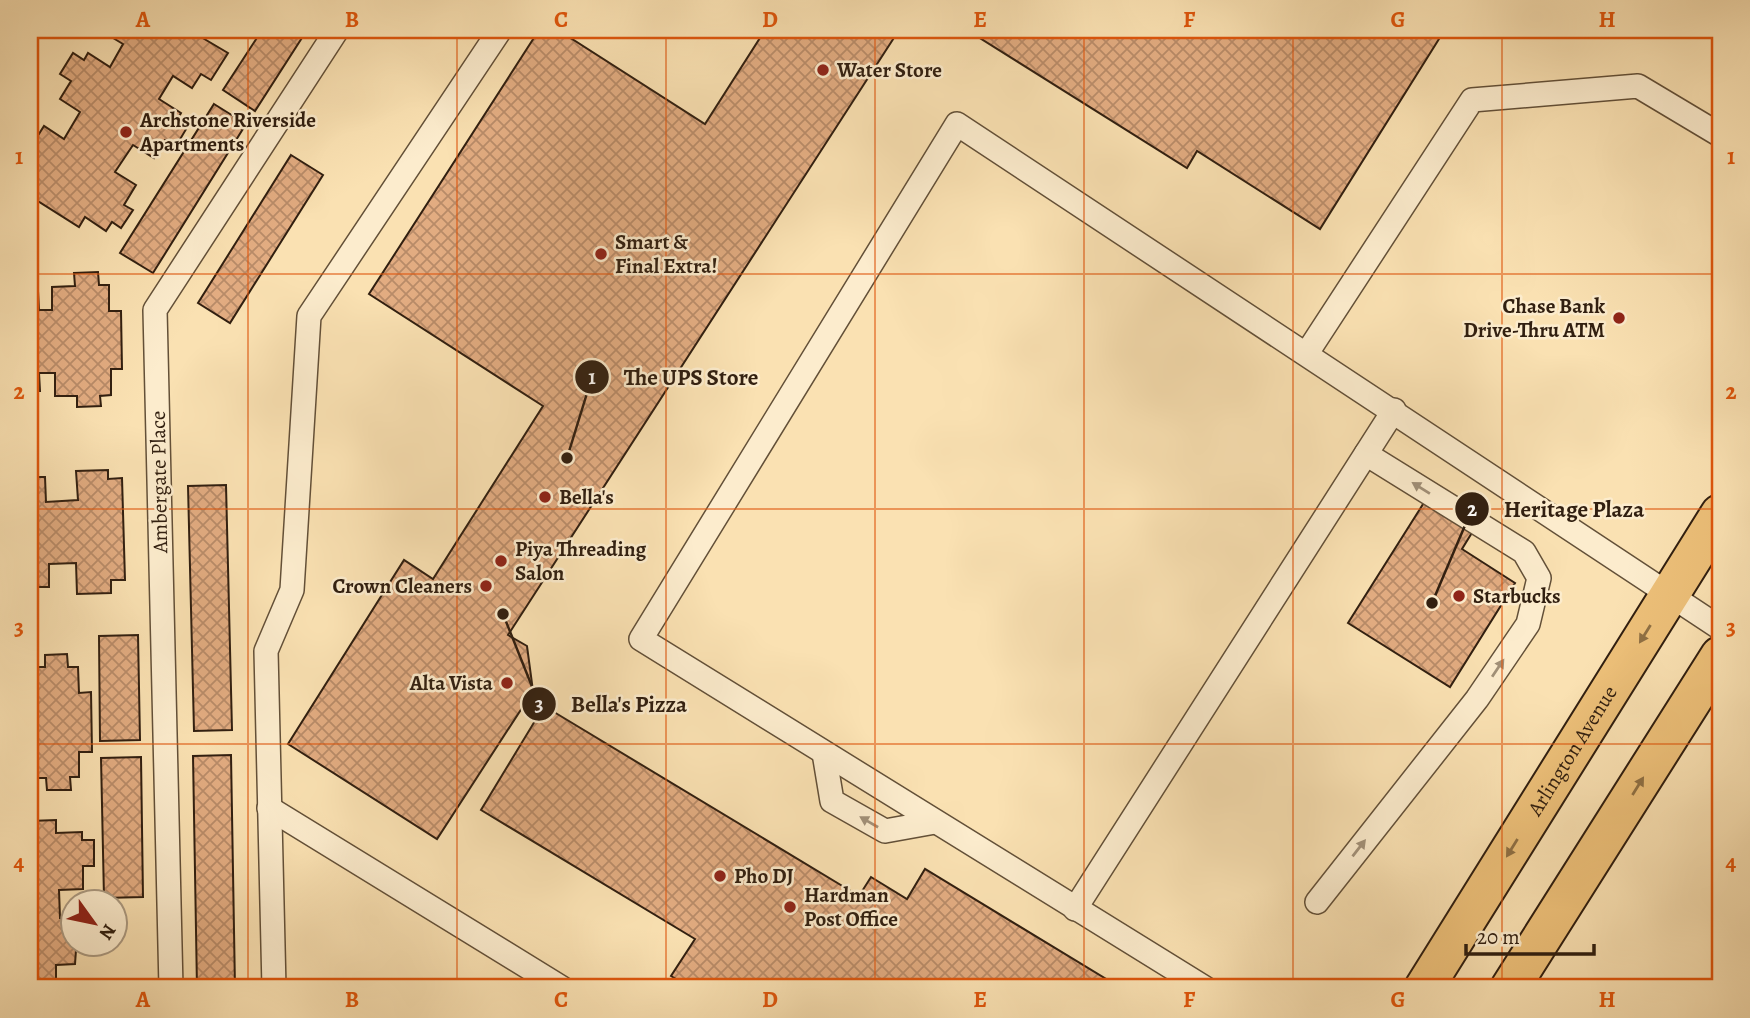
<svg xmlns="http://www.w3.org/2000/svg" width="1750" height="1018" viewBox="0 0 1750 1018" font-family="Alegreya,serif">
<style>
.building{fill:url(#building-cross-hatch);stroke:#311f10;stroke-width:2}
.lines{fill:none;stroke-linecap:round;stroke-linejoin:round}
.lane-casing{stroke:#635038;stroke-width:26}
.primary-casing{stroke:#311f10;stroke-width:42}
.lane{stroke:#fceccd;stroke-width:23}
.primary{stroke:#edc079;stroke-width:38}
.oneway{fill:#a19078}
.oneway2{fill:#8f7044}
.grid{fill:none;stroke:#df560c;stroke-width:2;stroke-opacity:0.55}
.poi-dot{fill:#8f2418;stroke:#fceccd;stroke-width:2.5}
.labels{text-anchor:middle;stroke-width:5;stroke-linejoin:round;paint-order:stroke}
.poi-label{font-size:21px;font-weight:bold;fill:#311f10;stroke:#fceccd;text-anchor:start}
.street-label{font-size:21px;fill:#311f10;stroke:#fceccd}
.leader{fill:none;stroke:#311f10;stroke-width:2.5}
.callout-dot{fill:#311f10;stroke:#fceccd;stroke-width:2.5}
.mark-label{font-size:21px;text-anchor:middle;font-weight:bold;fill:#fff}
.callout-label{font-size:23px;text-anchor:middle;font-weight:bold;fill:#311f10;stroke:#fceccd;stroke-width:5;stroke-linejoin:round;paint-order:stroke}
.neatline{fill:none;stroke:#df560c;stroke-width:2.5}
.grid-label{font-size:23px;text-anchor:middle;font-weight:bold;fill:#df560c}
</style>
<defs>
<pattern id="building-cross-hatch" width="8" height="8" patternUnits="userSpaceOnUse" patternTransform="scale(1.75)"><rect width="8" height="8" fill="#e2ac81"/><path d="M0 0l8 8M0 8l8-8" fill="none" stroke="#b88b68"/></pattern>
</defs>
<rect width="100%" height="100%" fill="#fae1b2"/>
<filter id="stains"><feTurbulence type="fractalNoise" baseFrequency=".00286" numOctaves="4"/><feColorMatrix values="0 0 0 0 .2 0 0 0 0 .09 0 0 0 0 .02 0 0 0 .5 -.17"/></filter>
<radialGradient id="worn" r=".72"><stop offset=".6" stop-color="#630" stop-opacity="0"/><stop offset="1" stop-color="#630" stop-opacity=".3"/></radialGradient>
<g class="building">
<path d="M111 30H206L201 37 228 53 211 80 201 74 192 88 173 76 159 99 181 113 177 120 188 126 176 146 165 140 154 158 133 145 115 172 136 185 124 205 133 210 121 228 112 222 106 231 85 217 79 227 30 196 35 185 30 182V144L32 145 44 126 64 139 80 112 60 99 71 81 60 74 73 53 84 60 88 53 110 67 123 44 108 35Z"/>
<path d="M262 30H307L255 111 223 90Z"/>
<path d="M539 30H558L705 124 765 30H899L508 635 527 646 533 691 437 839 288 744 404 560 433 579 543 406 369 294Z"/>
<path d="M967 30H1521L1444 31 1320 229 1197 151 1187 168Z"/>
<path d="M214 104 246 124 153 273 120 253Z"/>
<path d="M291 155 323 175 230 323 198 303Z"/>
<path d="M98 272 99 285H109V311H121L122 369H111V395L100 396 101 406 77 407V396H55V373H39L40 391H30V291H38L39 310H52V287L75 286 74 273Z"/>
<path d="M108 470V479L122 478 125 580H111V593L77 594 76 563 49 564V587H30V477H45L46 502 78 500 76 471Z"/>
<path d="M226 485 232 730 194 731 188 486Z"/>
<path d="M1425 501 1473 531 1462 549 1515 583 1450 687 1348 623Z"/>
<path d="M138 635 140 740 100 741 99 636Z"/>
<path d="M67 654 68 667H78L79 693 91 692 92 752H79V777H70L71 790H47L46 778H30V667H45V655Z"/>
<path d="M544 706 859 896 871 877 907 899 925 869 1121 988H691L671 976 695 939 481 810Z"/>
<path d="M231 755 235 988H197L193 756Z"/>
<path d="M141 757 143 897 104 898 101 758Z"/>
<path d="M56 820V833L82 832V840H94V866H83V889L59 890 60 918H74V944H90L91 949 76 950 75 964 56 965V983H30V821Z"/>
</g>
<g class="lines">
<g class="lane-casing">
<g id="lane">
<path d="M1307 353 1472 100 1638 86 1720 135"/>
<path d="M824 753 832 801 885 831 935 822"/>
<path d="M269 808 562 988"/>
<path d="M1317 902 1477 699 1528 624 1539 578 1524 552 1366 454"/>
<path d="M1075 909 1394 410"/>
<path d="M171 988 155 310 337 30"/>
<path d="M274 988 266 651 292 590 309 316 500 30"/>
<path d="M1205 988 641 639 957 124 1720 628"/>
</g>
</g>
<g class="primary-casing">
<g id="primary">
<path id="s1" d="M1424 988 1720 514"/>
<path d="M1510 988 1720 656"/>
</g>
</g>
<use href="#lane" class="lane"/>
<use href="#primary" class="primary"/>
</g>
<defs><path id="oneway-solid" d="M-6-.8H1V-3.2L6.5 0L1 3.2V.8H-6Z" transform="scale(1.75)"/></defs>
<g class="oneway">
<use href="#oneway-solid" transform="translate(1421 488) rotate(-148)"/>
<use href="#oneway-solid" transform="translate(1498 668) rotate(-56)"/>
<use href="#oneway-solid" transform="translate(869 822) rotate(-150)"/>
<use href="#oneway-solid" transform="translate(1359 848) rotate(-52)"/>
</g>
<g class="oneway2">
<use href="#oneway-solid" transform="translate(1645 634) rotate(122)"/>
<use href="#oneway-solid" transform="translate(1638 786) rotate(-58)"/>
<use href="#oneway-solid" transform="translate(1512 848) rotate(122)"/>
</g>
<path class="grid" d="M248 30V988M457 30V988M666 30V988M875 30V988M1084 30V988M1293 30V988M1502 30V988M30 274H1720M30 509H1720M30 744H1720"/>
<g class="poi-dot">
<circle cx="823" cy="70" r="7"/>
<circle cx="126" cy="132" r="7"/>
<circle cx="601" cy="254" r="7"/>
<circle cx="1619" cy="318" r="7"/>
<circle cx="545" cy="497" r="7"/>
<circle cx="501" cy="561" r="7"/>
<circle cx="486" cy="586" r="7"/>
<circle cx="1459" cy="596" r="7"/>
<circle cx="507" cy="683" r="7"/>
<circle cx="720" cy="876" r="7"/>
<circle cx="790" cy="907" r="7"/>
</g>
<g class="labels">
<g class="poi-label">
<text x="837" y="77">Water Store</text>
<text x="140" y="127">Archstone Riverside<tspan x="140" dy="24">Apartments</tspan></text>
<text x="615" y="249">Smart &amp;<tspan x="615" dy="24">Final Extra!</tspan></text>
<text x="1605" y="313" text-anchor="end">Chase Bank<tspan x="1605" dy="24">Drive-Thru ATM</tspan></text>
<text x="559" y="504">Bella's</text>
<text x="515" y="556">Piya Threading<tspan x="515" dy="24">Salon</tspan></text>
<text x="472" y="593" text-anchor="end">Crown Cleaners</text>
<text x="1473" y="603">Starbucks</text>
<text x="493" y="690" text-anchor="end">Alta Vista</text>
<text x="734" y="883">Pho DJ</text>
<text x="804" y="902">Hardman<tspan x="804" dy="24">Post Office</tspan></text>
</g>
<g class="street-label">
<text transform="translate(159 482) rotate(-91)" y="7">Ambergate Place</text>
<text dy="7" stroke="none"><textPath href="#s1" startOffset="280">Arlington Avenue</textPath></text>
</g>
</g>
<path class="leader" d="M567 458L592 377M1432 603L1472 509M503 614L539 704"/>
<g class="callout-dot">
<circle cx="567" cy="458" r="7"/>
<circle cx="1432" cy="603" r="7"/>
<circle cx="503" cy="614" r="7"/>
<circle cx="592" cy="377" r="18"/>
<circle cx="1472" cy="509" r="18"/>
<circle cx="539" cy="704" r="18"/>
</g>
<g class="mark-label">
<text x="592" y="384">1</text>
<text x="1472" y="516">2</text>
<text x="539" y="711">3</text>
</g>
<g class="callout-label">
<text x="691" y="385">The UPS Store</text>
<text x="1574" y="517">Heritage Plaza</text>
<text x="629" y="712">Bella's Pizza</text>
</g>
<rect width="1750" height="1018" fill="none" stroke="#fae1b2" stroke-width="77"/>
<g transform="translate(94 923) rotate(123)"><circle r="33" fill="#fceccd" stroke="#ab9a81" stroke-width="2"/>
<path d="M0-5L12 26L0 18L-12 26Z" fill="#8f2418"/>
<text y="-10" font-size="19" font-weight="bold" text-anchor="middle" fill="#311f10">N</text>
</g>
<path d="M1466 944v10h128v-10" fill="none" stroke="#311f10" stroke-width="3.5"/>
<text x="1477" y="944" font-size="21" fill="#311f10" stroke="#fceccd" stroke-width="5" paint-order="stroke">20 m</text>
<rect x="38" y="38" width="1674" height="941" class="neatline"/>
<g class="grid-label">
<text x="143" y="27">A</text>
<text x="352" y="27">B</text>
<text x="561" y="27">C</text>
<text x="770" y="27">D</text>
<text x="980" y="27">E</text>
<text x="1189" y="27">F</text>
<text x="1398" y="27">G</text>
<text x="1607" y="27">H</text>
<text x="19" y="164">1</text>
<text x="1731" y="164">1</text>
<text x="19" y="399">2</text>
<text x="1731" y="399">2</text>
<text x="19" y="635">3</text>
<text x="1731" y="635">3</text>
<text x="19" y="870">4</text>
<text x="1731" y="870">4</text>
<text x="143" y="1007">A</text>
<text x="352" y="1007">B</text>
<text x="561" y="1007">C</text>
<text x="770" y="1007">D</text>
<text x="980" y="1007">E</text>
<text x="1189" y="1007">F</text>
<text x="1398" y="1007">G</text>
<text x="1607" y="1007">H</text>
</g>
<rect width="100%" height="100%" filter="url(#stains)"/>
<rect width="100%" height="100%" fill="url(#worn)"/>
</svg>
